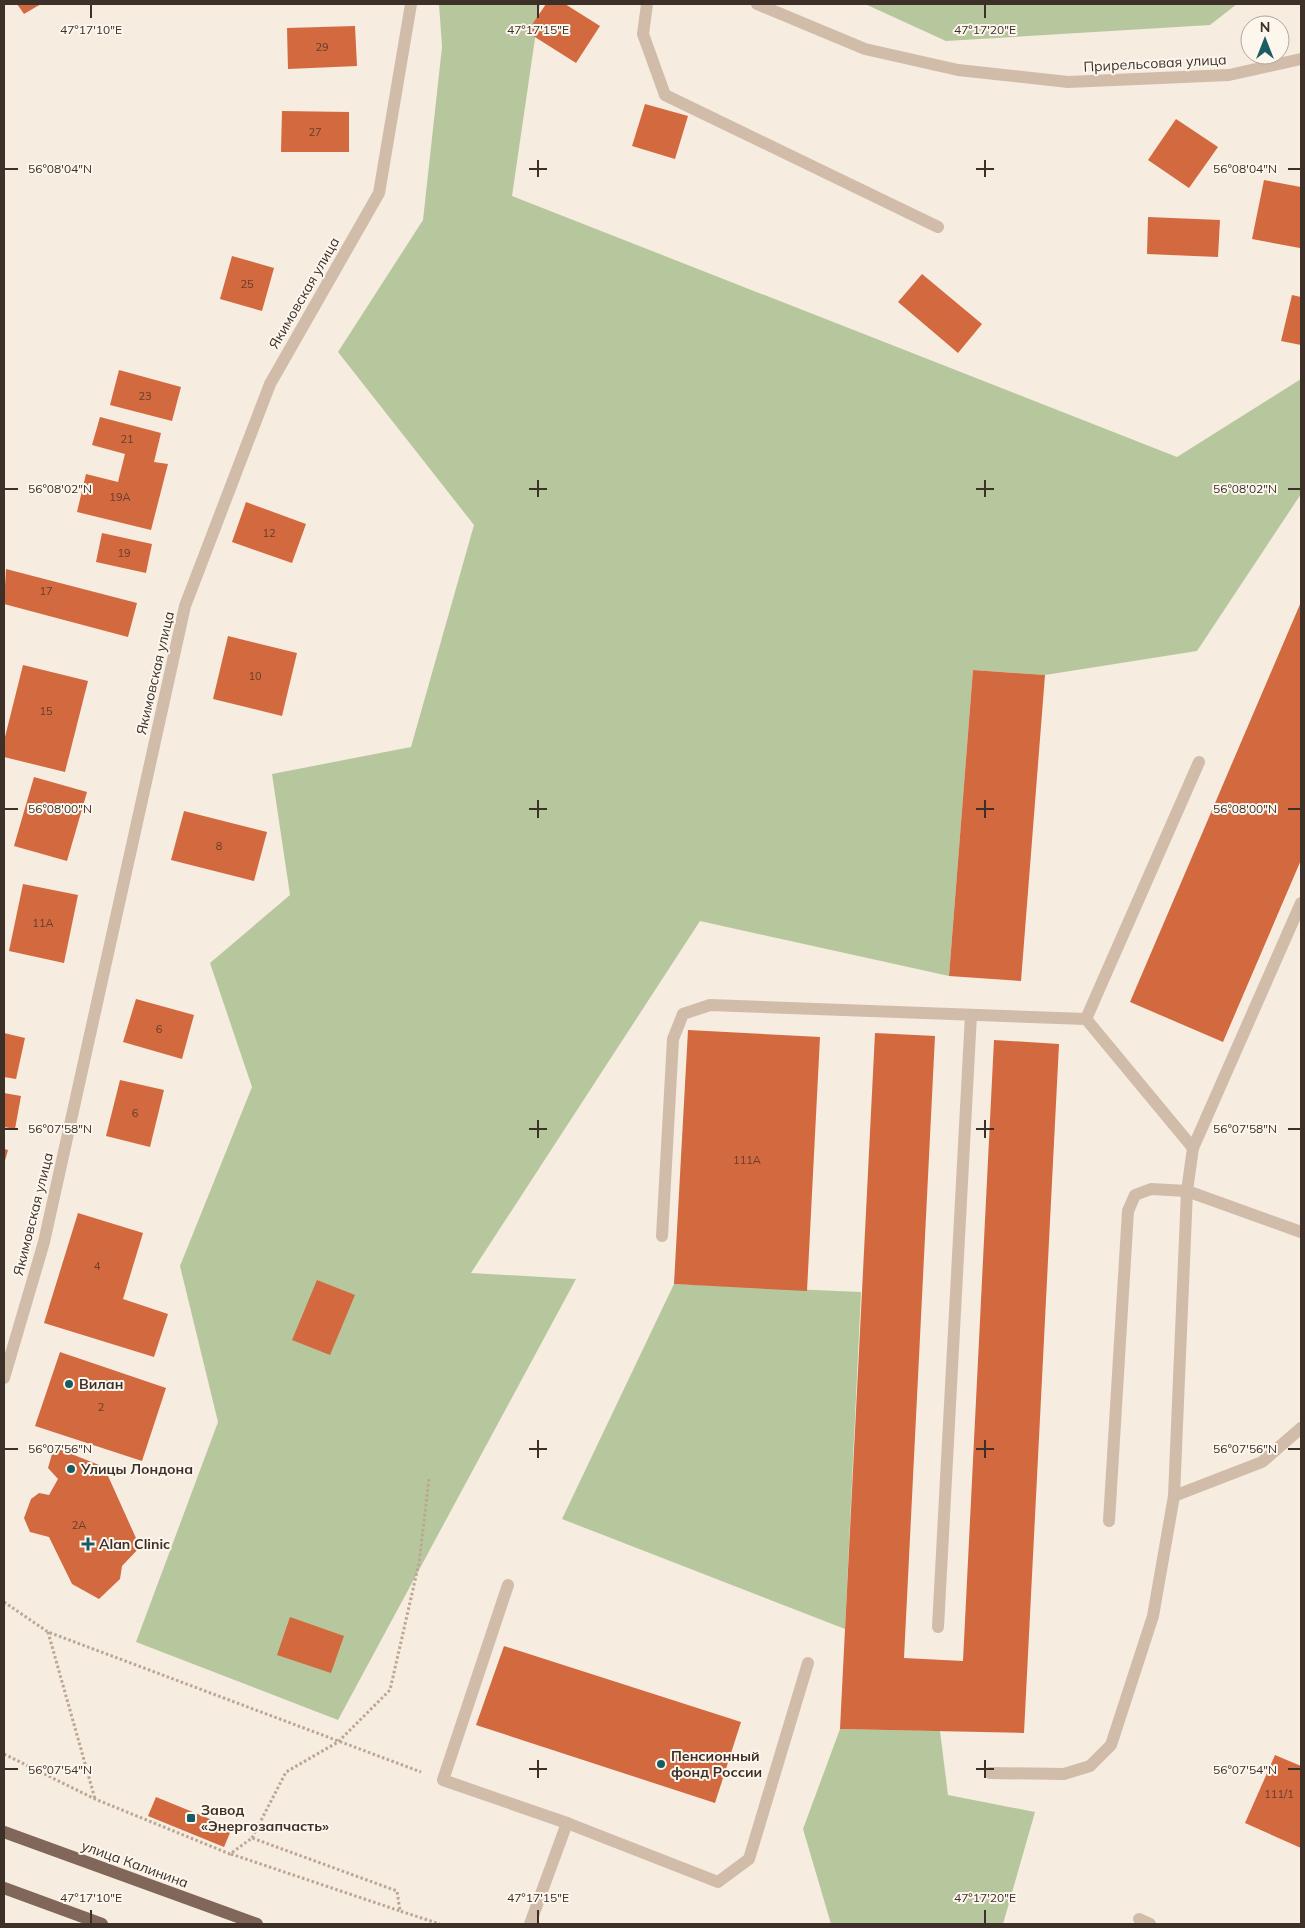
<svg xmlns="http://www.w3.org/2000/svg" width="1305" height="1928" viewBox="0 0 1305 1928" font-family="Mulish,sans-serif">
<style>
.green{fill:#b7c79d}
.building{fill:#d3693f}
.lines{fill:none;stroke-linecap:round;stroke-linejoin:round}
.path{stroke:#bca693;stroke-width:3;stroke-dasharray:2.5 2.5;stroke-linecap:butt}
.minor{stroke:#d0bca9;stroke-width:12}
.major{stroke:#806759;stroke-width:12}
.ticks{fill:none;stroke:#3c3029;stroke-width:2}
.poi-dot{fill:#195c63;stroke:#fcf6ed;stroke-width:2}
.labels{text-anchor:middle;stroke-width:4;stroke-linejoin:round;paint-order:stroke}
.number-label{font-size:11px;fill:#623e2e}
.street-label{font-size:14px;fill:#3c3029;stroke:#fcf6ed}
.poi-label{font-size:14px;font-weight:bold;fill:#3c3029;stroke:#fcf6ed;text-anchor:start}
.ticks-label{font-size:12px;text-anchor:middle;fill:#3c3029;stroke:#fcf6ed;stroke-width:4;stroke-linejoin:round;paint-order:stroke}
</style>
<rect width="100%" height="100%" fill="#f6ecdf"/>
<g class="green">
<path d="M439 4H540L512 196 1177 457 1301 379V494L1197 651 1045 675 973 670 949 976 700 921 471 1273 576 1279 338 1720 136 1642 218 1422 180 1266 252 1087 210 963 290 895 272 774 411 747 474 525 338 352 423 220 442 47Z"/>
<path d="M865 4H1237L1210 25 946 41Z"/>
<path d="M674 1284 861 1292 845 1629 562 1519Z"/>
<path d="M840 1729 940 1731 948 1795 1035 1812 1003 1924H831L803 1829Z"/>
</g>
<g class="building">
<path d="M17 4H41L24 14Z"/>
<path d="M546 4H565L600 26 576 63 527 32Z"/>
<path d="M355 26 357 66 288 69 287 28Z"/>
<path d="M645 104 688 116 675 159 632 146Z"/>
<path d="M282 111 349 112V152H281Z"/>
<path d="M1176 119 1218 147 1189 188 1148 160Z"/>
<path d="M1264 180 1301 187 1300 248 1252 239Z"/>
<path d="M1148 217 1220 220 1218 257 1147 254Z"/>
<path d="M232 256 274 268 262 311 220 299Z"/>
<path d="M922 274 982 324 958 353 898 302Z"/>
<path d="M1292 295 1301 297V345L1281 341Z"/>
<path d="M119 370 181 387 172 421 110 405Z"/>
<path d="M100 417 161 433 154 462 168 464 151 530 77 512 86 474 118 482 125 454 92 445Z"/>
<path d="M246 502 306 524 292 563 232 542Z"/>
<path d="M102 533 152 544 146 573 96 562Z"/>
<path d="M6 569 137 603 128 637 4 604Z"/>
<path d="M1301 602V860L1223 1042 1130 1002Z"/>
<path d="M228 636 297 653 282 716 213 699Z"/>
<path d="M23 665 88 681 65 772 4 757V741Z"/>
<path d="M973 670 1045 675 1021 981 949 976Z"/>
<path d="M34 777 87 792 67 861 14 846Z"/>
<path d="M184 811 267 832 254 881 171 860Z"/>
<path d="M23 884 78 895 64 963 9 951Z"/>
<path d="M136 999 194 1015 182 1059 123 1042Z"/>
<path d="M688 1030 820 1037 807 1291 674 1284Z"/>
<path d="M4 1033 25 1038 16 1079 4 1077Z"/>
<path d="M875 1033 935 1036 904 1658 963 1661 994 1040 1059 1044 1024 1733 840 1729Z"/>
<path d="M120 1080 164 1090 150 1147 106 1136Z"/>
<path d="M4 1093 21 1096 15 1129 4 1127Z"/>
<path d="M4 1149 8 1150 4 1164Z"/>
<path d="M78 1213 143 1233 123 1299 168 1314 154 1357 44 1323Z"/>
<path d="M317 1280 355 1295 330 1355 292 1340Z"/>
<path d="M60 1352 166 1388 142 1461 35 1426Z"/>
<path d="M54 1447 104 1467 140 1547 122 1566 120 1579 99 1599 72 1584 49 1537 30 1532 24 1518 31 1499 39 1493 49 1495 58 1479 48 1468Z"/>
<path d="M290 1617 344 1636 331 1673 277 1655Z"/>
<path d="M504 1646 741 1722 715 1803 476 1725Z"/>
<path d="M1275 1755 1301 1766V1848L1245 1823Z"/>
<path d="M156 1797 232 1828 224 1847 148 1816Z"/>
</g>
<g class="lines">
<g class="path">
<path d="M4 1602 48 1632 421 1772"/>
<path d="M48 1632 95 1799"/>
<path d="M4 1754 95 1799 230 1854 252 1838 397 1891 400 1911 440 1924"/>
<path d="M252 1838 286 1772 338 1742 390 1690 419 1563 429 1479"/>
<path d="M231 1854 400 1911"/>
</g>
<g class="minor">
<path d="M647 4 643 34 665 95 938 227"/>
<path d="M757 4 865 49 958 70 1068 82 1229 75 1301 59"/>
<path d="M1193 1148 1086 1019 1199 762"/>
<path d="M662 1236 673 1039 683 1014 710 1005 1086 1019"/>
<path d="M4 1378 44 1242 185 606 270 384 379 193 411 4"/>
<path d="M1174 1496 1262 1462 1301 1428"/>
<path d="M1109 1521 1128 1211 1135 1195 1151 1189 1187 1191 1301 1232"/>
<path d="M508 1585 443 1780 567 1823 718 1882 749 1859 808 1663"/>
<path d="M938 1627 971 1015"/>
<path d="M990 1773 1064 1774 1090 1766 1111 1745 1153 1616 1174 1496 1187 1191 1193 1148 1301 903"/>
<path d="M1139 1919 1150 1924"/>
<path d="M530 1924 567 1823"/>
</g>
<g class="major">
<path d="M4 1832 257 1924"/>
<path d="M4 1888 102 1924"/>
</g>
</g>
<path class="ticks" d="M91 5V18M538 5V18M985 5V18M538 160V177M985 160V177M5 169H18M529 169H547M976 169H994M1288 169H1300M538 480V497M985 480V497M5 489H18M529 489H547M976 489H994M1288 489H1300M538 800V818M985 800V818M5 809H18M529 809H547M976 809H994M1288 809H1300M538 1120V1138M985 1120V1138M5 1129H18M529 1129H547M976 1129H994M1288 1129H1300M538 1440V1458M985 1440V1458M5 1449H18M529 1449H547M976 1449H994M1288 1449H1300M538 1760V1778M985 1760V1778M5 1769H18M529 1769H547M976 1769H994M1288 1769H1300M91 1910V1923M538 1910V1923M985 1910V1923"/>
<g class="poi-dot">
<circle cx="69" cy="1384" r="5"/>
<circle cx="71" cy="1469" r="5"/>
<path d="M85.5 1536.5h5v5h5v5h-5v5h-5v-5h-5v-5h5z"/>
<circle cx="661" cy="1764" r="5"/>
<rect x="186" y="1813" width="10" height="10" rx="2.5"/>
</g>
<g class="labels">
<g class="number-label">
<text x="322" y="51">29</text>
<text x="315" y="136">27</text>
<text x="247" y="288">25</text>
<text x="145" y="400">23</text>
<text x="127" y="443">21</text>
<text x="120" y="501">19А</text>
<text x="269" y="537">12</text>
<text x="124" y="557">19</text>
<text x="46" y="595">17</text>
<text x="255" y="680">10</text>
<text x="46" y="715">15</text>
<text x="219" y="850">8</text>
<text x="43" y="927">11А</text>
<text x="159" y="1033">6</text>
<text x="135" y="1117">6</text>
<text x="747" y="1164">111А</text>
<text x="97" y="1270">4</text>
<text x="101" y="1411">2</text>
<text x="79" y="1529">2А</text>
<text x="1279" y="1798">111/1</text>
</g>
<g class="street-label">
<text transform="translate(1155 63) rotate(-3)" y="5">Прирельсовая улица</text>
<text transform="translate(304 293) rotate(-60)" y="5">Якимовская улица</text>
<text transform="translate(155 673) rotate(-77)" y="5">Якимовская улица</text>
<text transform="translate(33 1214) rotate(-76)" y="5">Якимовская улица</text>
<text transform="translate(135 1864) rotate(20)" y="5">улица Калинина</text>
</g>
<g class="poi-label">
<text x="79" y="1389">Вилан</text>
<text x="81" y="1474">Улицы Лондона</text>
<text x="99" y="1549">Alan Clinic</text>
<text x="671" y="1761">Пенсионный<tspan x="671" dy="16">фонд России</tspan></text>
<text x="201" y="1815">Завод<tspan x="201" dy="16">«Энергозапчасть»</tspan></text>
</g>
</g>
<g class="ticks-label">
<text x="91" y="34">47°17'10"E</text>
<text x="538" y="34">47°17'15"E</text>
<text x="985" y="34">47°17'20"E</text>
<text x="60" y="173">56°08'04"N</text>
<text x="1245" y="173">56°08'04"N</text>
<text x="60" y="493">56°08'02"N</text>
<text x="1245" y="493">56°08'02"N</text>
<text x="60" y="813">56°08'00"N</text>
<text x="1245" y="813">56°08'00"N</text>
<text x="60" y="1133">56°07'58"N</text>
<text x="1245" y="1133">56°07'58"N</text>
<text x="60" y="1453">56°07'56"N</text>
<text x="1245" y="1453">56°07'56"N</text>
<text x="60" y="1774">56°07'54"N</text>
<text x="1245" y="1774">56°07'54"N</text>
<text x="91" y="1902">47°17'10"E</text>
<text x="538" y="1902">47°17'15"E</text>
<text x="985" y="1902">47°17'20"E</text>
</g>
<rect width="1305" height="1928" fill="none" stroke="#3c3029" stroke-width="10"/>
<g transform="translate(1265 40)"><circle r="24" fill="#fcf6ed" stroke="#afa79f"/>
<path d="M0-4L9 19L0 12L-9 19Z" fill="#195c63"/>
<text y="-8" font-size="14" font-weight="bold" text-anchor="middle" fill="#3c3029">N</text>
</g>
</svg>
